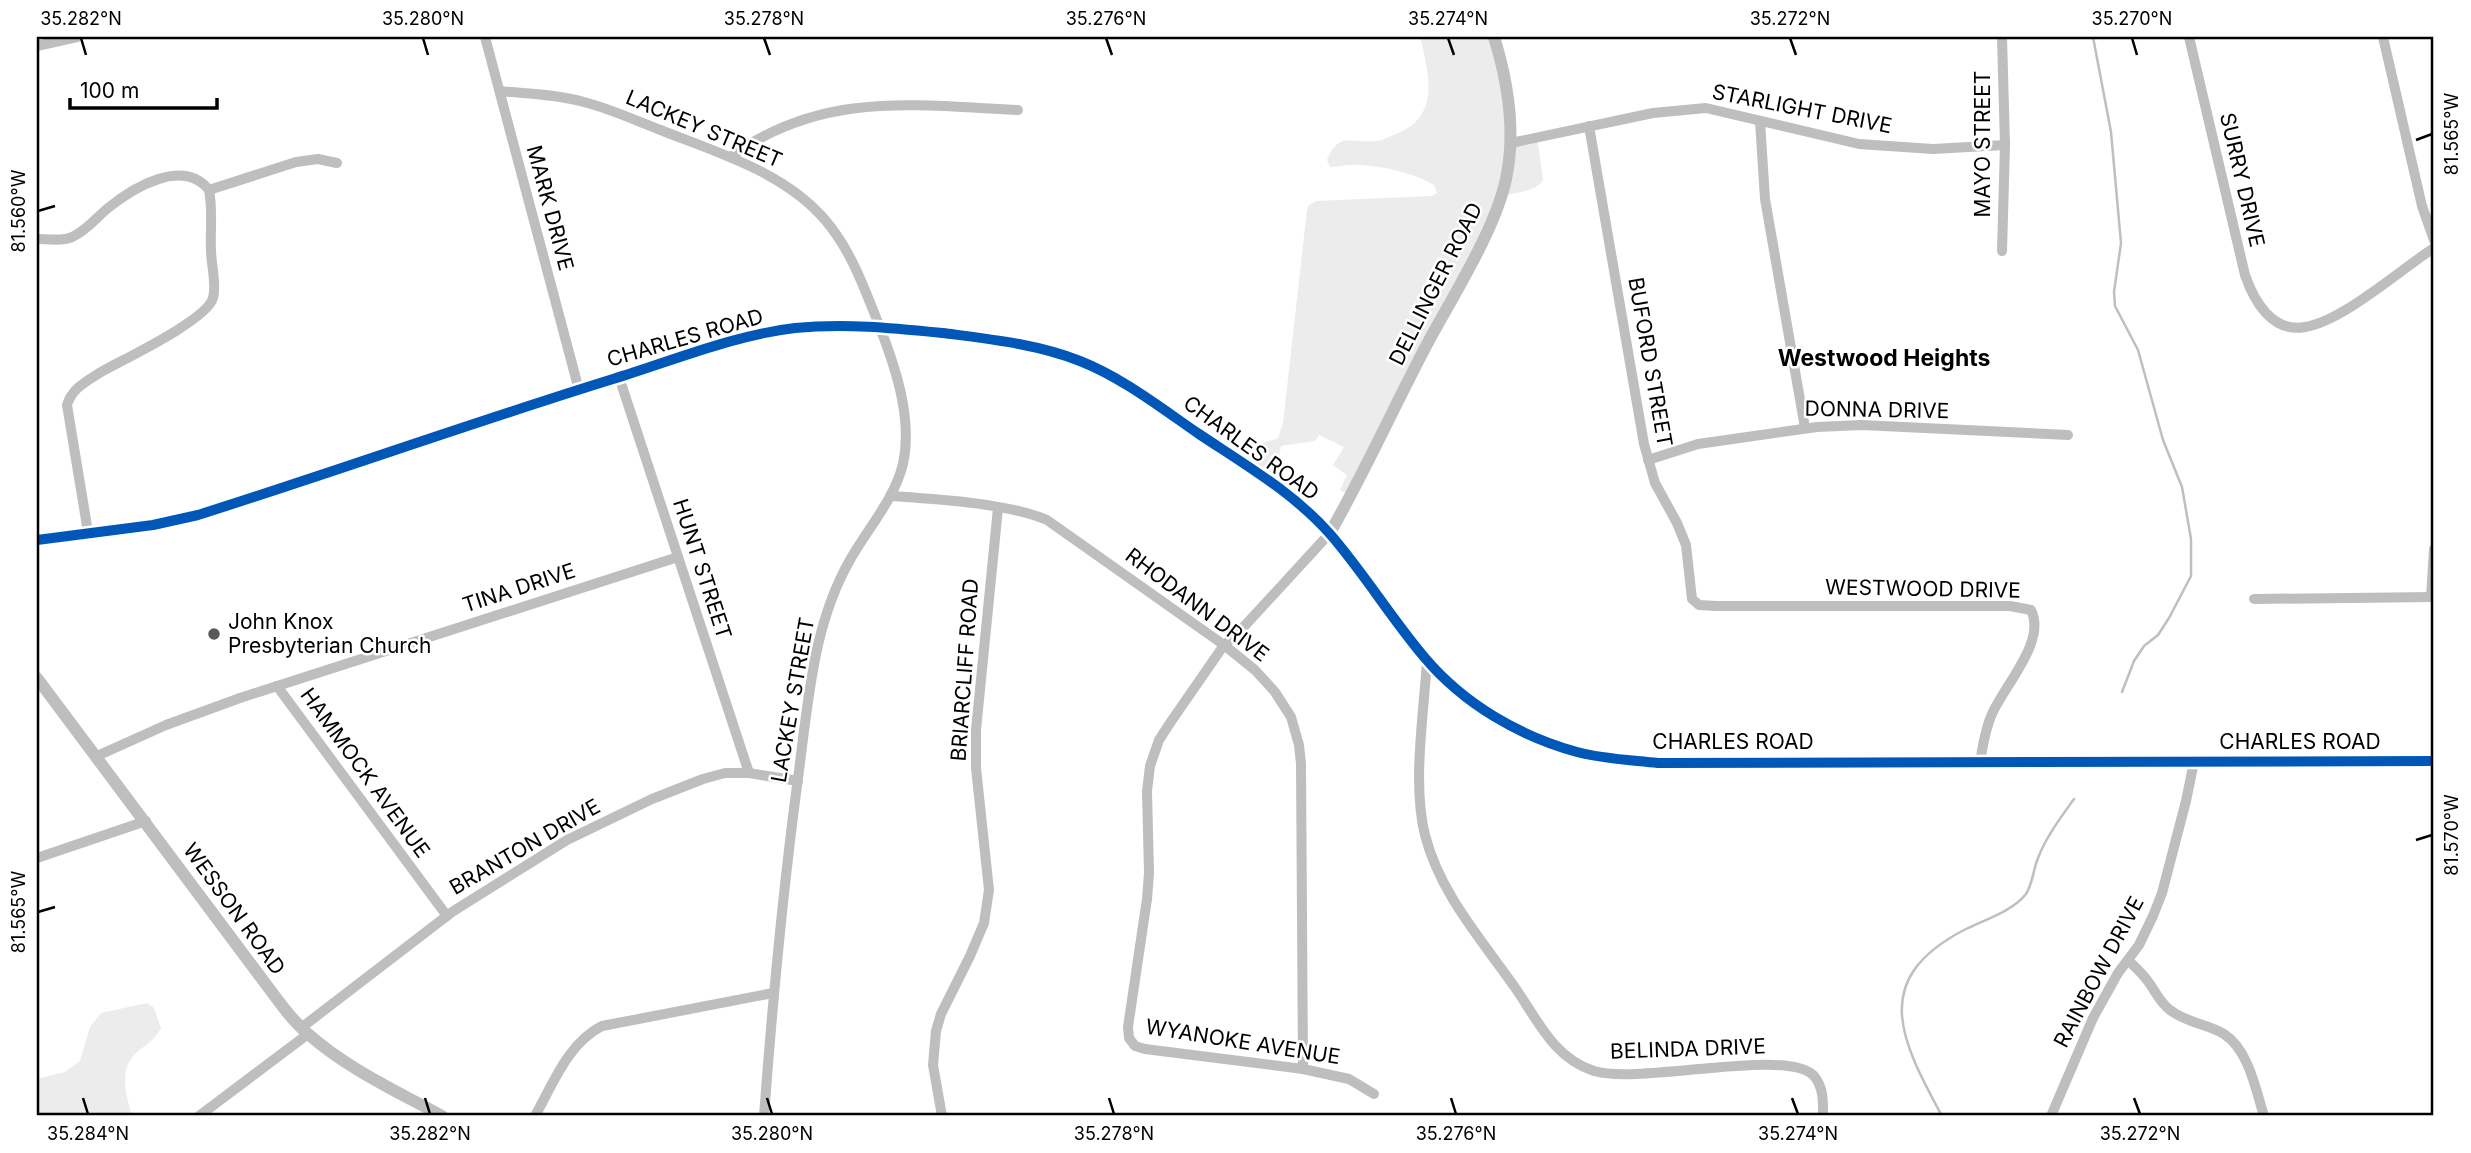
<svg xmlns="http://www.w3.org/2000/svg" width="2471" height="1153" viewBox="0 0 2471 1153" font-family="Inter,sans-serif">
<style>
.green{fill:#ececec}
.lines{fill:none;stroke-linecap:round;stroke-linejoin:round}
.stream{stroke:#bfbfbf;stroke-width:2.5}
.minor{stroke:#bebebe;stroke-width:10}
.tertiary{stroke:#bebebe;stroke-width:12}
.cycleway-casing{stroke:#fff;stroke-width:15}
.cycleway{stroke:#0057b8;stroke-width:10}
.ticks{fill:none;stroke:#000;stroke-width:2.5}
.poi-dot{fill:#595959;stroke:#fff;stroke-width:2.5}
.labels{text-anchor:middle;stroke-width:5;stroke-linejoin:round;paint-order:stroke}
.street-label{font-size:21px;fill:#000;stroke:#fff}
.poi-label{font-size:21px;fill:#000;stroke:#fff;text-anchor:start}
.neighbourhood-label{font-size:23px;font-weight:bold;fill:#000;stroke:#fff}
.neatline{fill:none;stroke:#000;stroke-width:2.5}
.ticks-label{font-size:18px;text-anchor:middle;fill:#000}
</style>
<rect width="100%" height="100%" fill="#fff"/>
<g class="green">
<path d="M1420 37H1494L1511 142 1537 137 1543 180C1535 192 1515 193 1501 196L1351 496 1340 490 1347 475 1333 465 1344 447 1319 435 1315 441 1281 446 1276 474 1278 480 1250 469 1260 444 1278 438 1283 423 1307 210 1309 205 1316 201 1432 196 1437 193 1434 185C1414 173 1383 166 1359 165 1349 164 1340 167 1330 167L1327 160C1340 130 1351 144 1376 141 1382 141 1390 136 1396 134 1441 117 1429 73 1420 37Z"/>
<path d="M147 1003 154 1008 161 1028C156 1038 146 1045 137 1052 118 1069 126 1095 132 1116H37V1079L65 1072 80 1061 90 1027 101 1013Z"/>
</g>
<g class="lines">
<g class="stream">
<path d="M2093 37 2111 132 2121 243 2114 292 2115 306 2138 350 2163 440 2182 487 2191 539V576L2169 618 2158 635 2144 646 2134 661 2122 692"/>
<path d="M1942 1116C1901 1040 1868 979 1966 929 1984 920 2013 911 2026 894 2033 883 2033 870 2038 858 2046 837 2061 817 2074 799"/>
</g>
<g class="minor">
<path d="M485 37 579 390"/>
<path d="M2002 37 2005 145 2002 251"/>
<path d="M2189 37 2245 275C2254 301 2272 333 2305 327 2343 321 2401 269 2434 248"/>
<path d="M2383 37 2422 206 2434 240"/>
<path d="M37 46 77 37"/>
<path d="M500 91C528 94 556 94 584 102 611 109 637 121 663 131 719 153 786 173 826 221 852 252 864 288 879 325 895 366 913 418 903 464 894 500 868 528 850 560 835 586 825 615 818 645 807 693 803 744 796 793 782 901 772 1008 764 1116"/>
<path d="M1760 121 1765 199 1805 428"/>
<path d="M1589 126 1644 444 1655 483 1677 523 1686 545 1692 599 1699 605 1716 606H2010L2031 610C2047 641 2004 686 1992 714 1985 729 1983 745 1980 762"/>
<path d="M1511 143 1653 113 1706 108 1859 144 1933 149 2005 145"/>
<path d="M730 157C822 91 912 105 1018 110"/>
<path d="M209 190 296 162 318 159 337 163"/>
<path d="M37 239C48 239 64 242 74 236 87 230 97 217 108 208 133 188 183 157 209 190"/>
<path d="M619 377 749 773"/>
<path d="M1648 460 1698 444 1817 427 1862 425 2068 435"/>
<path d="M891 496C935 499 1007 503 1047 520L1224 645 1255 670 1275 692 1291 717 1299 745 1301 764 1303 1069"/>
<path d="M88 532 67 405C72 388 87 381 101 372 124 359 207 320 213 298 217 284 211 265 211 250 210 230 213 210 209 190"/>
<path d="M1330 533 1239 632 1224 645 1170 723 1159 740 1150 766 1147 791 1149 873 1147 899 1128 1027 1129 1038 1135 1046 1145 1049 1303 1069 1349 1079 1374 1094"/>
<path d="M2431 597 2434 549"/>
<path d="M2254 599 2434 597"/>
<path d="M1427 660C1424 713 1412 784 1425 835 1440 894 1482 940 1516 989 1538 1021 1554 1058 1594 1071 1641 1085 1787 1047 1814 1076 1824 1088 1823 1102 1823 1116"/>
<path d="M277 686 447 916"/>
<path d="M97 756 166 725 240 698 678 557"/>
<path d="M37 858 146 821"/>
<path d="M2128 960C2134 966 2142 973 2147 980 2155 990 2159 1002 2170 1010 2187 1023 2207 1024 2224 1034 2249 1050 2256 1091 2264 1116"/>
<path d="M301 1028 452 912 567 840 652 799 703 779 725 773H749L798 781"/>
<path d="M199 1116 308 1034"/>
<path d="M535 1116C553 1084 568 1043 602 1026L773 993"/>
<path d="M942 1116 933 1065 936 1031 941 1014 970 956 984 923 989 890 976 768V730L998 508"/>
<path d="M2051 1116 2093 1018 2118 973 2139 945 2153 916 2162 893 2186 801 2194 762"/>
</g>
<g class="tertiary">
<path d="M1330 533C1364 473 1393 409 1425 348 1451 299 1495 231 1506 179 1516 132 1508 82 1494 37"/>
<path d="M37 540 153 525 198 515C337 471 474 422 613 379 672 361 734 335 795 328 845 323 893 328 943 333 989 339 1037 344 1080 361 1123 378 1161 408 1199 434 1244 464 1294 493 1330 534 1364 573 1391 618 1425 658 1464 704 1519 736 1577 752 1603 759 1631 760 1658 763L2434 761"/>
<path d="M37 678 271 991C282 1006 293 1021 307 1033 346 1068 396 1091 442 1116"/>
</g>
<g class="cycleway-casing">
<path id="cycleway" d="M37 540 153 525 198 515C337 471 474 422 613 379 672 361 734 335 795 328 845 323 893 328 943 333 989 339 1037 344 1080 361 1123 378 1161 408 1199 434 1244 464 1294 493 1330 534 1364 573 1391 618 1425 658 1464 704 1519 736 1577 752 1603 759 1631 760 1658 763L2434 761"/>
</g>
<use href="#cycleway" class="cycleway"/>
</g>
<path class="ticks" d="M81 38 86 55M423 38 428 55M764 38 770 55M1106 38 1112 55M1448 38 1454 55M1790 38 1796 55M2132 38 2137 55M2416 140 2432 134M38 211 55 206M2416 840 2432 835M38 912 55 907M83 1098 88 1114M425 1098 430 1114M767 1098 772 1114M1109 1098 1114 1114M1451 1098 1456 1114M1792 1098 1798 1114M2134 1098 2140 1114"/>
<circle class="poi-dot" cx="214" cy="634" r="7"/>
<g class="labels">
<g class="street-label">
<text transform="translate(1802 109) rotate(11)" y="7">STARLIGHT DRIVE</text>
<text transform="translate(704 129) rotate(23)" y="7">LACKEY STREET</text>
<text transform="translate(1983 144) rotate(-90)" y="7">MAYO STREET</text>
<text transform="translate(2242 180) rotate(77)" y="7">SURRY DRIVE</text>
<text transform="translate(550 208) rotate(75)" y="7">MARK DRIVE</text>
<text transform="translate(1436 284) rotate(-63)" y="7">DELLINGER ROAD</text>
<text transform="translate(685 338) rotate(-16)" y="7">CHARLES ROAD</text>
<text transform="translate(1650 362) rotate(80)" y="7">BUFORD STREET</text>
<text transform="translate(1877 410) rotate(1)" y="7">DONNA DRIVE</text>
<text transform="translate(1251 448) rotate(36)" y="7">CHARLES ROAD</text>
<text transform="translate(702 569) rotate(72)" y="7">HUNT STREET</text>
<text transform="translate(519 588) rotate(-18)" y="7">TINA DRIVE</text>
<text transform="translate(1923 589) rotate(1)" y="7">WESTWOOD DRIVE</text>
<text transform="translate(1197 605) rotate(37)" y="7">RHODANN DRIVE</text>
<text transform="translate(965 670) rotate(-86)" y="7">BRIARCLIFF ROAD</text>
<text transform="translate(793 700) rotate(-80)" y="7">LACKEY STREET</text>
<text x="1733" y="749">CHARLES ROAD</text>
<text x="2300" y="749">CHARLES ROAD</text>
<text transform="translate(365 773) rotate(54)" y="7">HAMMOCK AVENUE</text>
<text transform="translate(525 847) rotate(-30)" y="7">BRANTON DRIVE</text>
<text transform="translate(234 909) rotate(54)" y="7">WESSON ROAD</text>
<text transform="translate(2099 972) rotate(-62)" y="7">RAINBOW DRIVE</text>
<text transform="translate(1243 1042) rotate(9)" y="7">WYANOKE AVENUE</text>
<text transform="translate(1688 1049) rotate(-2)" y="7">BELINDA DRIVE</text>
</g>
<g class="poi-label">
<text x="228" y="629">John Knox<tspan x="228" dy="24">Presbyterian Church</tspan></text>
</g>
<g class="neighbourhood-label">
<text x="1884" y="366">Westwood Heights</text>
</g>
</g>
<rect width="2471" height="1153" fill="none" stroke="#ffffff" stroke-width="77"/>
<path d="M70 98v10h147v-10" fill="none" stroke="#000000" stroke-width="3.5"/>
<text x="80" y="98" font-size="21" fill="#000000" stroke="#ffffff" stroke-width="5" paint-order="stroke">100 m</text>
<rect x="38" y="38" width="2394" height="1076" class="neatline"/>
<g class="ticks-label">
<text x="81" y="25">35.282°N</text>
<text x="423" y="25">35.280°N</text>
<text x="764" y="25">35.278°N</text>
<text x="1106" y="25">35.276°N</text>
<text x="1448" y="25">35.274°N</text>
<text x="1790" y="25">35.272°N</text>
<text x="2132" y="25">35.270°N</text>
<text transform="translate(2452 134) rotate(-90)" y="6">81.565°W</text>
<text transform="translate(19 211) rotate(-90)" y="6">81.560°W</text>
<text transform="translate(2452 835) rotate(-90)" y="6">81.570°W</text>
<text transform="translate(19 912) rotate(-90)" y="6">81.565°W</text>
<text x="88" y="1140">35.284°N</text>
<text x="430" y="1140">35.282°N</text>
<text x="772" y="1140">35.280°N</text>
<text x="1114" y="1140">35.278°N</text>
<text x="1456" y="1140">35.276°N</text>
<text x="1798" y="1140">35.274°N</text>
<text x="2140" y="1140">35.272°N</text>
</g>
</svg>
